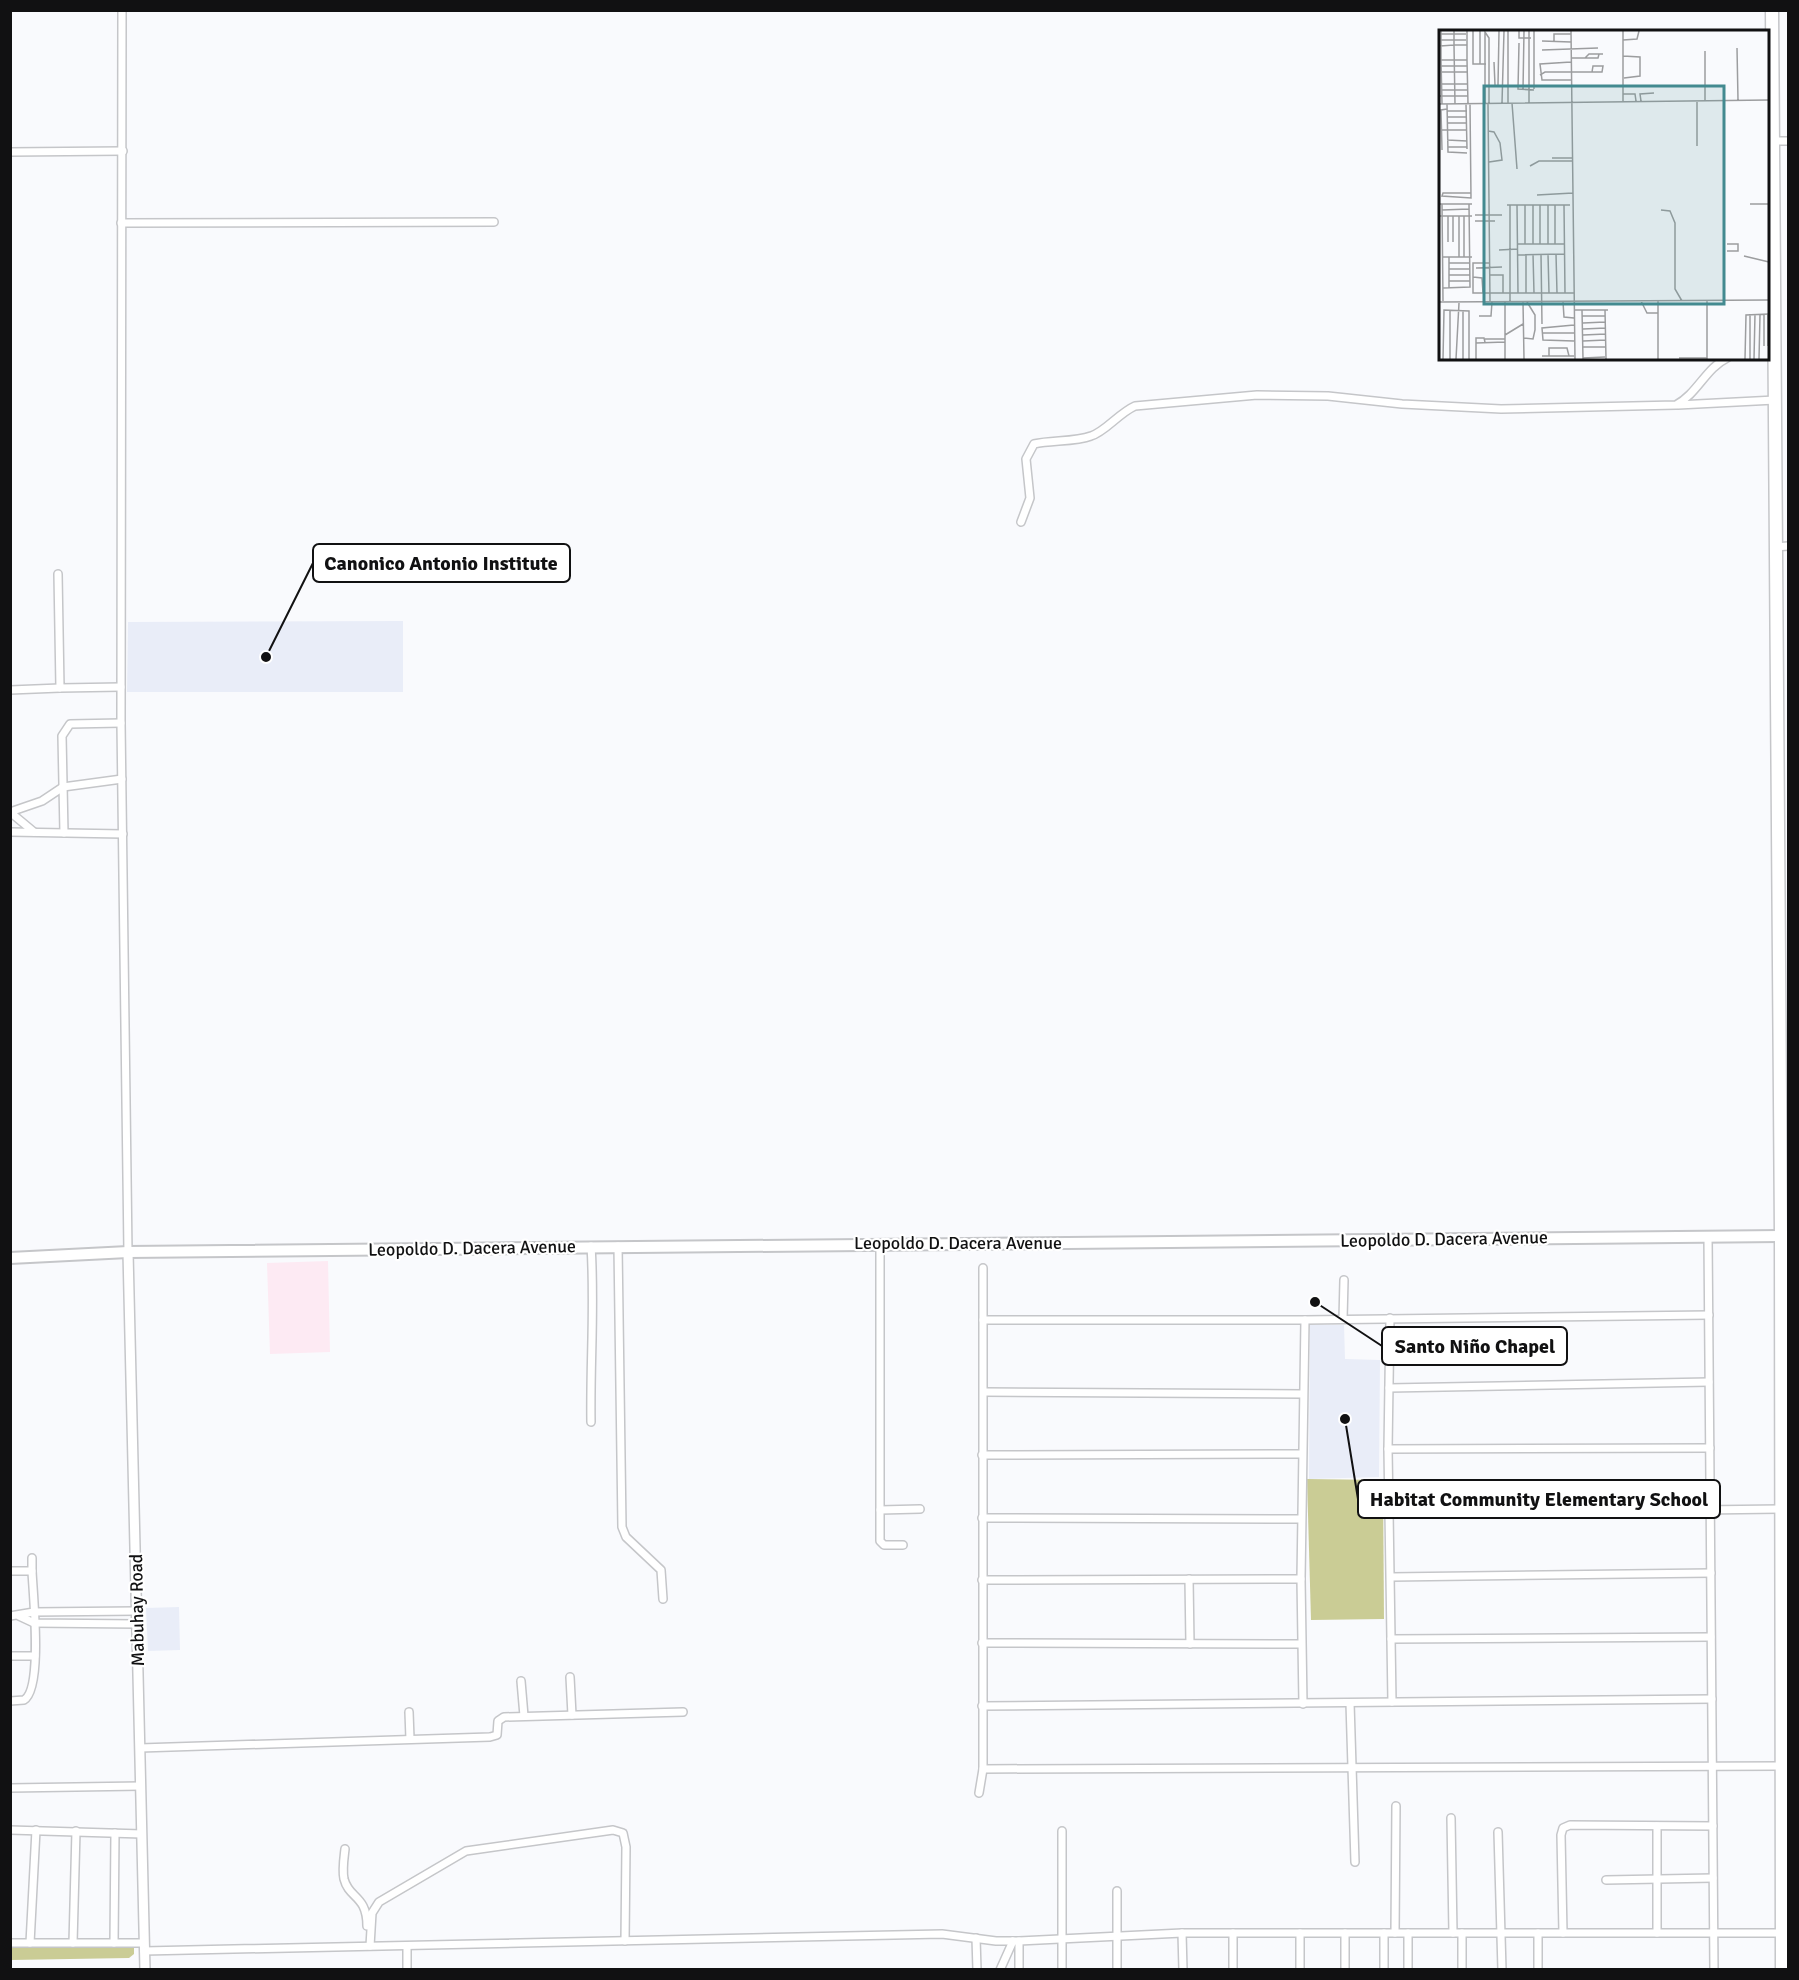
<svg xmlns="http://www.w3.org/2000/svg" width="1799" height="1980" viewBox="0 0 1799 1980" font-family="Signika,sans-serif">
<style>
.built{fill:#e9edf8}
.industrial{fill:#fdeaf3}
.green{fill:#cacc95}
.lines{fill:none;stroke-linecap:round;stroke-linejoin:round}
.minor-casing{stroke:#c5c6c9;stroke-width:10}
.tertiary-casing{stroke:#c5c6c9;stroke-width:12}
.secondary-casing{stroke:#c5c6c9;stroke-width:14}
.trunk-casing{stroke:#c5c6c9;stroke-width:15}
.minor{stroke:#fff;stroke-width:7}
.tertiary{stroke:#fff;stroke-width:9}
.secondary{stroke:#fff;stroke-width:10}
.trunk{stroke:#fff;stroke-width:12}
.labels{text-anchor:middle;stroke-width:4.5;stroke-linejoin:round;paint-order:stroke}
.street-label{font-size:18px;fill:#111112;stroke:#fff}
.inset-road{fill:none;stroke:#9c9d9f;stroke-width:1.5}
.view{fill:#438a90;fill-opacity:0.15;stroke:#438a90;stroke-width:3}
.inset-edge{fill:none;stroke:#111112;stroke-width:3}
.leader{fill:none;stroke:#111112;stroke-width:2}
.callout-dot{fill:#111112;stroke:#fff;stroke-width:2}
.callout{fill:#fff;stroke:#111112;stroke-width:2}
.callout-label{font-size:20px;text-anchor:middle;font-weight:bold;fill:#111112}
</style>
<rect width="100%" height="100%" fill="#f9fafd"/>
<g class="built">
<path d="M403 621V692H127L128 622Z"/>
<path d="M1310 1325H1344L1345 1359 1380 1360 1379 1477 1309 1479Z"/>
<path d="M179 1607 180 1650 148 1651 146 1608Z"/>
</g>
<path class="industrial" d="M328 1261 330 1352 270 1354 267 1263Z"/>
<g class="green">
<path d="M1307 1479 1383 1480 1384 1619 1311 1620Z"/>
<path d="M128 1945 134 1948V1954L129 1958 11 1960 10 1947Z"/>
</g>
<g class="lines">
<g class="minor-casing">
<g id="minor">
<path d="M122 10 121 723 128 1252"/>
<path d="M1773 141H1788"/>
<path d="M10 152 123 151"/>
<path d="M121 223 494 222"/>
<path d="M1678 405 1775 400"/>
<path d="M1021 522 1030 498 1026 459 1034 444C1052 440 1075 442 1091 436 1105 432 1119 413 1135 406L1257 395 1328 396 1402 404 1501 409 1676 405C1697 394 1706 368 1727 358"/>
<path d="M1776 547 1788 546"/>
<path d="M58 574 60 688 121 687"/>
<path d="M10 690 60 688"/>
<path d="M10 812 42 801 63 787 122 779"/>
<path d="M10 812 34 832"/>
<path d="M10 832 123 834"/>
<path d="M64 833 62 736 70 724 121 723"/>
<path d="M1708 1237 1714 1970"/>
<path d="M880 1243V1541L884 1545H903"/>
<path d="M618 1246 622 1527 626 1537 661 1570 663 1599"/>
<path d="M1390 1318 1388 1449 1392 1702"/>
<path d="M1343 1319 1344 1280"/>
<path d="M983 1320H1305L1709 1315"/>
<path d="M1389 1388 1709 1382"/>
<path d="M984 1392 1302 1394"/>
<path d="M591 1422C590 1363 595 1305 591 1246"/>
<path d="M1388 1449 1710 1448"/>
<path d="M982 1455 1302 1454"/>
<path d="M880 1510 920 1509"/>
<path d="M1389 1514 1788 1509"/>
<path d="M982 1518 1301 1519"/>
<path d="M10 1571H32V1558"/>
<path d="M1391 1577 1711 1573"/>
<path d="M1189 1579 1190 1644"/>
<path d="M982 1580 1301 1579"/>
<path d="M10 1616 34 1612 137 1611"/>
<path d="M19 1616 34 1623 137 1624"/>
<path d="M1391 1639 1711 1637"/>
<path d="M982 1643 1301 1644"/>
<path d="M10 1656H35"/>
<path d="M570 1677 572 1715"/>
<path d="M521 1681 524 1716"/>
<path d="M10 1701 24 1700C43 1689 33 1594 32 1571"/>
<path d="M1350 1703 1355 1862"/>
<path d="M1303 1704 1301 1579 1305 1320"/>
<path d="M982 1706 1712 1699"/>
<path d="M409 1712 410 1739"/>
<path d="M140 1748 490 1737 497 1735 498 1721 504 1717 683 1712"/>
<path d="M983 1769 1782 1766"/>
<path d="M10 1788 141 1786"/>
<path d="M979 1793 983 1769V1268"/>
<path d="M1451 1818 1453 1933"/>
<path d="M10 1830 142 1834"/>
<path d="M1062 1831V1970"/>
<path d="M1498 1832 1502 1970"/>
<path d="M345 1849C344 1858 342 1870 344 1879 349 1899 367 1895 367 1926"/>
<path d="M1606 1880 1713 1878"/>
<path d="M1117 1891V1970"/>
<path d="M1182 1933 1183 1970"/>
<path d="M1233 1933V1970"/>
<path d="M1300 1933V1970"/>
<path d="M1384 1933V1970"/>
<path d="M1395 1933 1396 1806"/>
<path d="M1538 1933V1970"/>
<path d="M1563 1933 1561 1835 1563 1828 1570 1825 1713 1826"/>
<path d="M1657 1933V1826"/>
<path d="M976 1938 977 1970"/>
<path d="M1019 1941V1970"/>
<path d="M10 1943H144"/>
<path d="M30 1943 36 1830"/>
<path d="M73 1943 76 1831"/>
<path d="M114 1943 115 1833"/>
<path d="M370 1946 372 1913 379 1902 466 1851 613 1830 623 1833 626 1847 625 1941"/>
<path d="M407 1946V1970"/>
<path d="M144 1951 942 1934 996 1941H1019L1182 1933H1782"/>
<path d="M1000 1970 1013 1941"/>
<path d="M1345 1970V1933"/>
<path d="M1408 1970V1933"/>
<path d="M1462 1970V1933"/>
</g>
</g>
<g class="tertiary-casing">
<path id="tertiary" d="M128 1252 145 1970"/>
</g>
<g class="secondary-casing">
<path id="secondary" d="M10 1258 128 1252 1788 1236"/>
</g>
<g class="trunk-casing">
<path id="trunk" d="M1772 10 1781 1236 1782 1970"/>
</g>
<use href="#minor" class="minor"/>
<use href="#tertiary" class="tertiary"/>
<use href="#secondary" class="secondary"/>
<use href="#trunk" class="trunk"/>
</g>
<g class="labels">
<g class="street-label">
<text transform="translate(1444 1239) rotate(-1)" y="6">Leopoldo D. Dacera Avenue</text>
<text x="958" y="1249">Leopoldo D. Dacera Avenue</text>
<text transform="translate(472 1248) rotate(-1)" y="6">Leopoldo D. Dacera Avenue</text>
<text transform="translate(137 1610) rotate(-91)" y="6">Mabuhay Road</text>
</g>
</g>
<g transform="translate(1439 30)">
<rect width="330" height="330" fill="#f9fafd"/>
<path class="inset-road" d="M2 1V30M15 1V15H28M28 1V30M34 1V34H47M41 1V34M80 1V8H92M90 1V73M132 1 136 329M184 1V71M2 4H27M2 10H27M184 10 198 9 200 1M103 11 132 12M115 12V4H132M80 13 79 59 95 60M1 16 15 15 16 74M298 18 299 70M103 20 159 18M266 21V71M184 26 201 27V46L185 48M133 28H159L160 24M146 28 150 24H164M55 32 56 55M2 36H28M2 42H29M101 45 106 42H163L164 36H154L153 42M132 50H103L101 34 132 32M3 54H29M59 55 60 1M95 59V1M3 60H28M84 60 85 1M184 64H196L197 71M0 66H29M202 71 201 64 215 63M258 71V116M63 73 65 1M69 73V1M73 73 78 139M0 74 330 70M3 74 2 30H28L29 74M8 74 9 122 28 123M27 74 28 119M31 74 32 168 3 166 4 163H32M46 74V2L50 8V74M49 74 51 272M8 81H28M8 87H27M8 93H27M3 100H28M49 101 55 102 61 113 63 130 50 132M8 110 28 111M9 117H28M3 120 2 80 8 79M113 128H134M91 136 100 131H134M98 165 134 163M0 174H33M3 174 4 271M311 174H330M68 175H131M71 175V272M78 175 79 263M94 175V214M109 175V214M125 175 126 263M3 180 30 179M222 180 231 181 236 193V259L243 271M36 185H63M0 186H33M9 186V212M14 186V212M20 186V227M25 186V227M36 191H56M79 214H125M86 214V175M101 214V175M116 214V175M60 220 79 219M288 221H299V214H288M87 224V263M94 224 95 263M102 224 103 294M109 224 110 263M117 224 118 263M79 225 125 224M305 226 330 232M3 227H33M10 227V258M10 233H31M51 233H34V263H135M37 238 63 237M10 239H31M10 245H31M51 245H64V263M34 247 43 248 44 263M10 251H31M4 258 31 257 30 174M202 271 208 283H219M219 271V329M268 271V329M0 272 330 270M66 272V329M84 272 85 329M124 272 125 287 135 288M11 280V329M135 280H169M143 280 144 329M166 280 167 329M24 281V329M329 284V316M40 286H52L53 272M143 286H166M144 293 166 292M144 299 167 298M103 303H135M66 305 84 294M144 305 167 304M84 308 94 309 96 300V285L88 272M46 309H66M135 311 104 310 103 298 135 295M144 311 167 310M37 313 66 312M325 316V284M144 317H166M103 326H130M110 326V318H128L130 326H135M144 328 166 327M240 328H268M4 329 5 280 30 281V329M17 329 20 273M37 329V308H45L46 312M306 329 307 285 330 284M311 329V284M315 329 316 284M320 329 321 285"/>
<path class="view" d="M45 56H285V274H45Z"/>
<rect width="330" height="330" class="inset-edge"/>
</g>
<path class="leader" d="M266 657L313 563M1315 1302L1382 1346M1345 1419L1358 1499"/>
<g class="callout-dot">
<circle cx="266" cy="657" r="6"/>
<circle cx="1315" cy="1302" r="6"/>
<circle cx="1345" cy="1419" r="6"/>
</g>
<g class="callout">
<rect x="313" y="544" width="257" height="38" rx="6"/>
<rect x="1382" y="1327" width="185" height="38" rx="6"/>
<rect x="1358" y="1480" width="362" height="38" rx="6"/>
</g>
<g class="callout-label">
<text x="441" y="570">Canonico Antonio Institute</text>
<text x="1475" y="1353">Santo Niño Chapel</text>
<text x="1539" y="1506">Habitat Community Elementary School</text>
</g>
<rect width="1799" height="1980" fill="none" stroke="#111112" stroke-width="24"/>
</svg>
